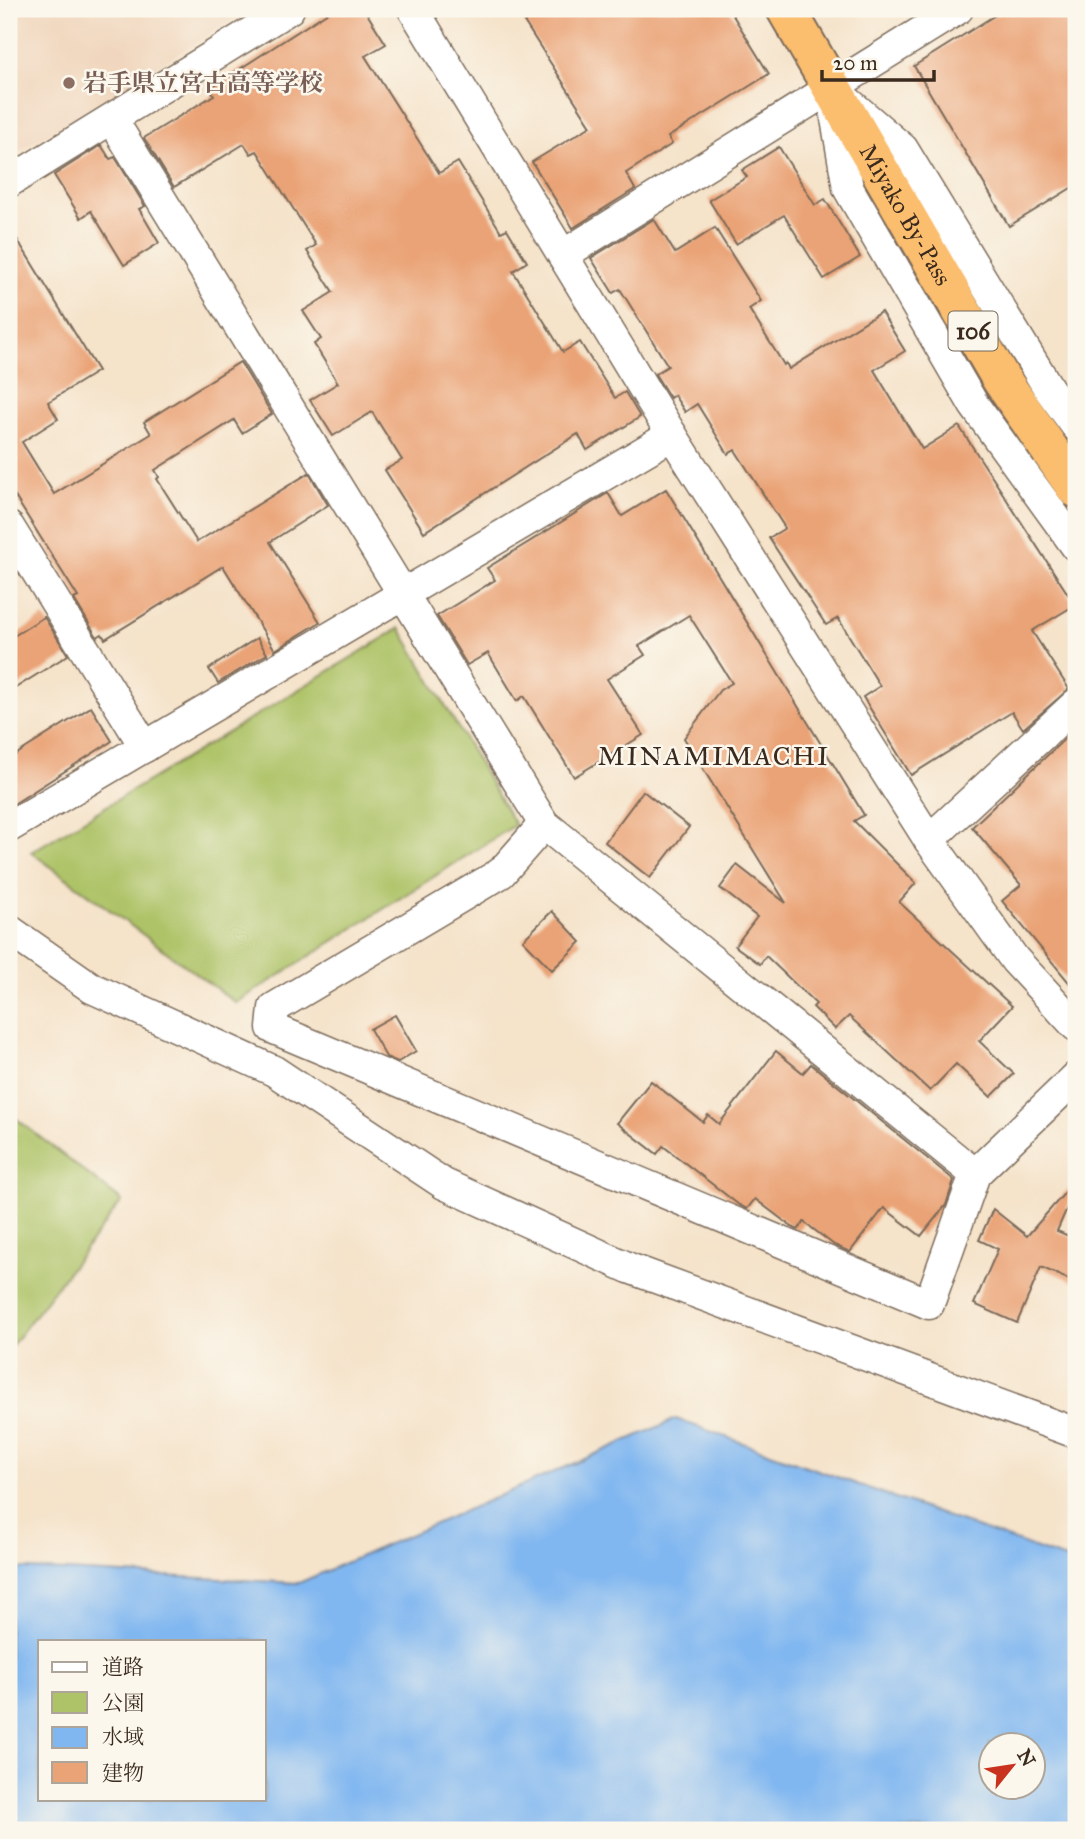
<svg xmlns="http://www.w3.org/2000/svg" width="1085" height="1839" viewBox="0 0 1085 1839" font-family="'IM FELL Great Primer','Noto Serif JP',serif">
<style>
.built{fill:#f0d5bc}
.green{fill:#aec368;stroke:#747643;stroke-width:2}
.water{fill:#81b7f0;stroke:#5e7087;stroke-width:2;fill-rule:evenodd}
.building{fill:#eaa376}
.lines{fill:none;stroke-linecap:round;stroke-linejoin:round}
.minor-casing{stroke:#7c6b5a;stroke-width:33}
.trunk-casing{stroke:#7c6b5a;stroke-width:42}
.minor{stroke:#fff;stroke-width:30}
.trunk{stroke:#fbbd6e;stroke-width:38}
.education-dot{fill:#8d6e63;stroke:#fbf7ec;stroke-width:2.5}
.labels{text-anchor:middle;stroke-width:5;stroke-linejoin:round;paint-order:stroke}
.shield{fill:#fbf7ec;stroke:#75685c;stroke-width:2}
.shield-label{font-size:23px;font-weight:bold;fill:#3b2a1e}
.education-label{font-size:24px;font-weight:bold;fill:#785e54;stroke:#fbf7ec;text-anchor:start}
.street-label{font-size:24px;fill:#3b2a1e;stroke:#fbf7ec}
.neighbourhood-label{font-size:26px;letter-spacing:2px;fill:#3b2a1e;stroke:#fbf7ec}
</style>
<rect width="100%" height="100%" fill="#fbf7ec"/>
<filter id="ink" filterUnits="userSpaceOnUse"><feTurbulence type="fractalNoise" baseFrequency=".0143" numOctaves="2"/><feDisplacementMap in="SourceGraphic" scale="14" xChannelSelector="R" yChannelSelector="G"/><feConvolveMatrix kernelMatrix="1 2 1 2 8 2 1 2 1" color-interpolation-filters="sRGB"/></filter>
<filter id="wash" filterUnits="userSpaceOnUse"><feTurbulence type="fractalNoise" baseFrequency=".00686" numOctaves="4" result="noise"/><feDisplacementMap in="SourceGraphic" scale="28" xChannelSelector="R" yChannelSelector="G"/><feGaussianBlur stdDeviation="1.57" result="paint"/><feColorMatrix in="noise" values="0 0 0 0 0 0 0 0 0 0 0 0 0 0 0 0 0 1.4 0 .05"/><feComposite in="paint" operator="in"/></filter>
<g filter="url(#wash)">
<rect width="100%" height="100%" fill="#f5e3ca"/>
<path class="built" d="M9 9H251L9 158Z"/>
<g class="green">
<path d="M400 628 515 825 236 1003 31 852Z"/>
<path d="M9 1113 122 1201 9 1349Z"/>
</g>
<path class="water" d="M676 1419 1076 1563V1830H9V1568L299 1583ZM40 1641H264V1799H40ZM990 1744H1032V1786H990Z"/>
<g id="blocks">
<g class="building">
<path d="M333 9H364L386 44 365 56 439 173 458 162 501 232 507 229 527 262 513 271 563 352 580 342 615 398 625 392 640 417 587 450 578 434 424 532 385 470 402 460 372 412 333 436 310 400 338 383 314 344 321 339 303 311 333 292 307 251 316 245 257 151 251 154 244 144 174 187 144 138 214 95 210 88Z"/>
<path d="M516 9H729L769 74 668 137 672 144 626 173 635 189 573 228 532 162 591 126Z"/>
<path d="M1005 9H1076V185L1009 226 914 66Z"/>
<path d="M101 145 110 159 115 157 145 206 139 209 159 243 124 265 91 211 81 218 54 175Z"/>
<path d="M779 147 815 205 825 199 860 257 824 279 784 215 736 244 709 200 747 177 742 170Z"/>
<path d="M654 219 675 253 715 228 761 301 749 309 784 365 786 363 789 369 881 312 905 351 874 370 922 449 959 426 1075 605 1032 631 1069 689 1023 729 1012 712 911 775 863 697 880 686 838 618 826 625 769 538 785 528 735 450 728 454 697 404 685 412 674 395 670 398 655 374 668 366 620 289 613 293 591 258Z"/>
<path d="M9 226 98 371 48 402 58 419 22 442 54 494 151 434 144 422 240 362 272 414 242 433 234 420 155 470 159 477 157 479 197 542 309 473 328 505 270 542 320 622 275 650 223 566 105 639 102 634 97 637 74 599 78 597 9 487Z"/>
<path d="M666 489 864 815 854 821 916 883 899 902 1012 1006 979 1041 1014 1074 991 1097 956 1064 930 1091 849 1016 835 1029 813 1007 816 1004 766 956 760 964 735 946 757 917 720 888 737 865 786 903 684 738 720 690 732 683 689 615 639 646 645 655 607 679 643 735 574 777 524 696 517 701 488 653 467 665 437 616 495 580 487 568 608 493 622 516Z"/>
<path d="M44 617 68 655 9 692V639Z"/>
<path d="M257 638 267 654 218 683 209 669Z"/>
<path d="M91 707 112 741 9 807V759Z"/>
<path d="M1076 728V991L1002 901 1021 885 972 827Z"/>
<path d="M643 791 689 827 650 878 605 842Z"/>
<path d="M552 911 581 942 552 970 523 940Z"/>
<path d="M395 1015 416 1051 398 1062 386 1057 370 1029Z"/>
<path d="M776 1051 803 1073 811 1064 954 1180 946 1205 921 1236 884 1208 850 1252 834 1245 804 1222 798 1230 792 1227 755 1199 747 1209 739 1205 663 1146 657 1154 617 1123 651 1081 703 1122 708 1115 719 1124Z"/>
<path d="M1068 1189 1074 1192 1057 1231 1076 1239V1283L1041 1267 1017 1323 974 1304 998 1249 979 1240 993 1209 1027 1236Z"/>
</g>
</g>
</g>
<g filter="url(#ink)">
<use href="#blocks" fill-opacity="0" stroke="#7c6b5a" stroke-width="2"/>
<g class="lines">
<g class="minor-casing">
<g id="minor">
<path d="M413 9 672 435 929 840 1015 960 1076 1026"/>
<path d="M833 101 848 188 974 405 1076 546"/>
<path d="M847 101 903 149 1049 389 1076 426"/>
<path d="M112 119 544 824 975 1174"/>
<path d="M9 182 289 9"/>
<path d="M563 255 958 9"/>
<path d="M9 527 145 747"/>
<path d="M544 824 501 873 274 1008 272 1028 929 1304 975 1174 1076 1077"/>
<path d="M9 827 672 435"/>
<path d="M929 840 1076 704"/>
<path d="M9 930 92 988 274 1071 444 1184 629 1268 1076 1433"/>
</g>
</g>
<g class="trunk-casing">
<g id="trunk">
<path id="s1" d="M786 9 1001 379 1076 488"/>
</g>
</g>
<use href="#minor" class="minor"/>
<use href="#trunk" class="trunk"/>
</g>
</g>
<circle class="education-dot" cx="69" cy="83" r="7"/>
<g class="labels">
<rect class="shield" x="948.5" y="311.5" width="49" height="39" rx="5"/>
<g class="shield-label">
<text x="973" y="339">106</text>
</g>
<g class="education-label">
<text x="83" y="91">岩手県立宮古高等学校</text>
</g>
<g class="street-label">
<text dy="8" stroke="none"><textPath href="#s1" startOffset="238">Miyako By-Pass</textPath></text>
</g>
<g class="neighbourhood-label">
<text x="714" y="765">MINAMIMACHI</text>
</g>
</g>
<rect width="1085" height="1839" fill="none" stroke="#fbf7ec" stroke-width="35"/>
<rect x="38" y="1640" width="228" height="161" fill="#fbf7ec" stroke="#aea59a" stroke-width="2"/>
<rect x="52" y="1662" width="35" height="10" fill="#ffffff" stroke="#aea59a" stroke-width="2"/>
<text x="102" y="1674" font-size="21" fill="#3b2a1e">道路</text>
<rect x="52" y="1692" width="35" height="21" fill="#aec368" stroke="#aea59a" stroke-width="2"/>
<text x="102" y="1710" font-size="21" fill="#3b2a1e">公園</text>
<rect x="52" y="1727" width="35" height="21" fill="#81b7f0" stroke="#aea59a" stroke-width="2"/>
<text x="102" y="1744" font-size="21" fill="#3b2a1e">水域</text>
<rect x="52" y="1762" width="35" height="21" fill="#eaa376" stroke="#aea59a" stroke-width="2"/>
<text x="102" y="1780" font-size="21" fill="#3b2a1e">建物</text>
<g transform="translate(1012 1766) rotate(60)"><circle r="33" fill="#fbf7ec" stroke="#aea59a" stroke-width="2"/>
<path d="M0-5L12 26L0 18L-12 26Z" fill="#c8321e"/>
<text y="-10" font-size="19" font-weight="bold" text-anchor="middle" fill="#3b2a1e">N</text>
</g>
<path d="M822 70v10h112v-10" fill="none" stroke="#3b2a1e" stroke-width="3.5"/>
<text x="833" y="70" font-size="21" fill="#3b2a1e" stroke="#fbf7ec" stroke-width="5" paint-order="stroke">20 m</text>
</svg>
